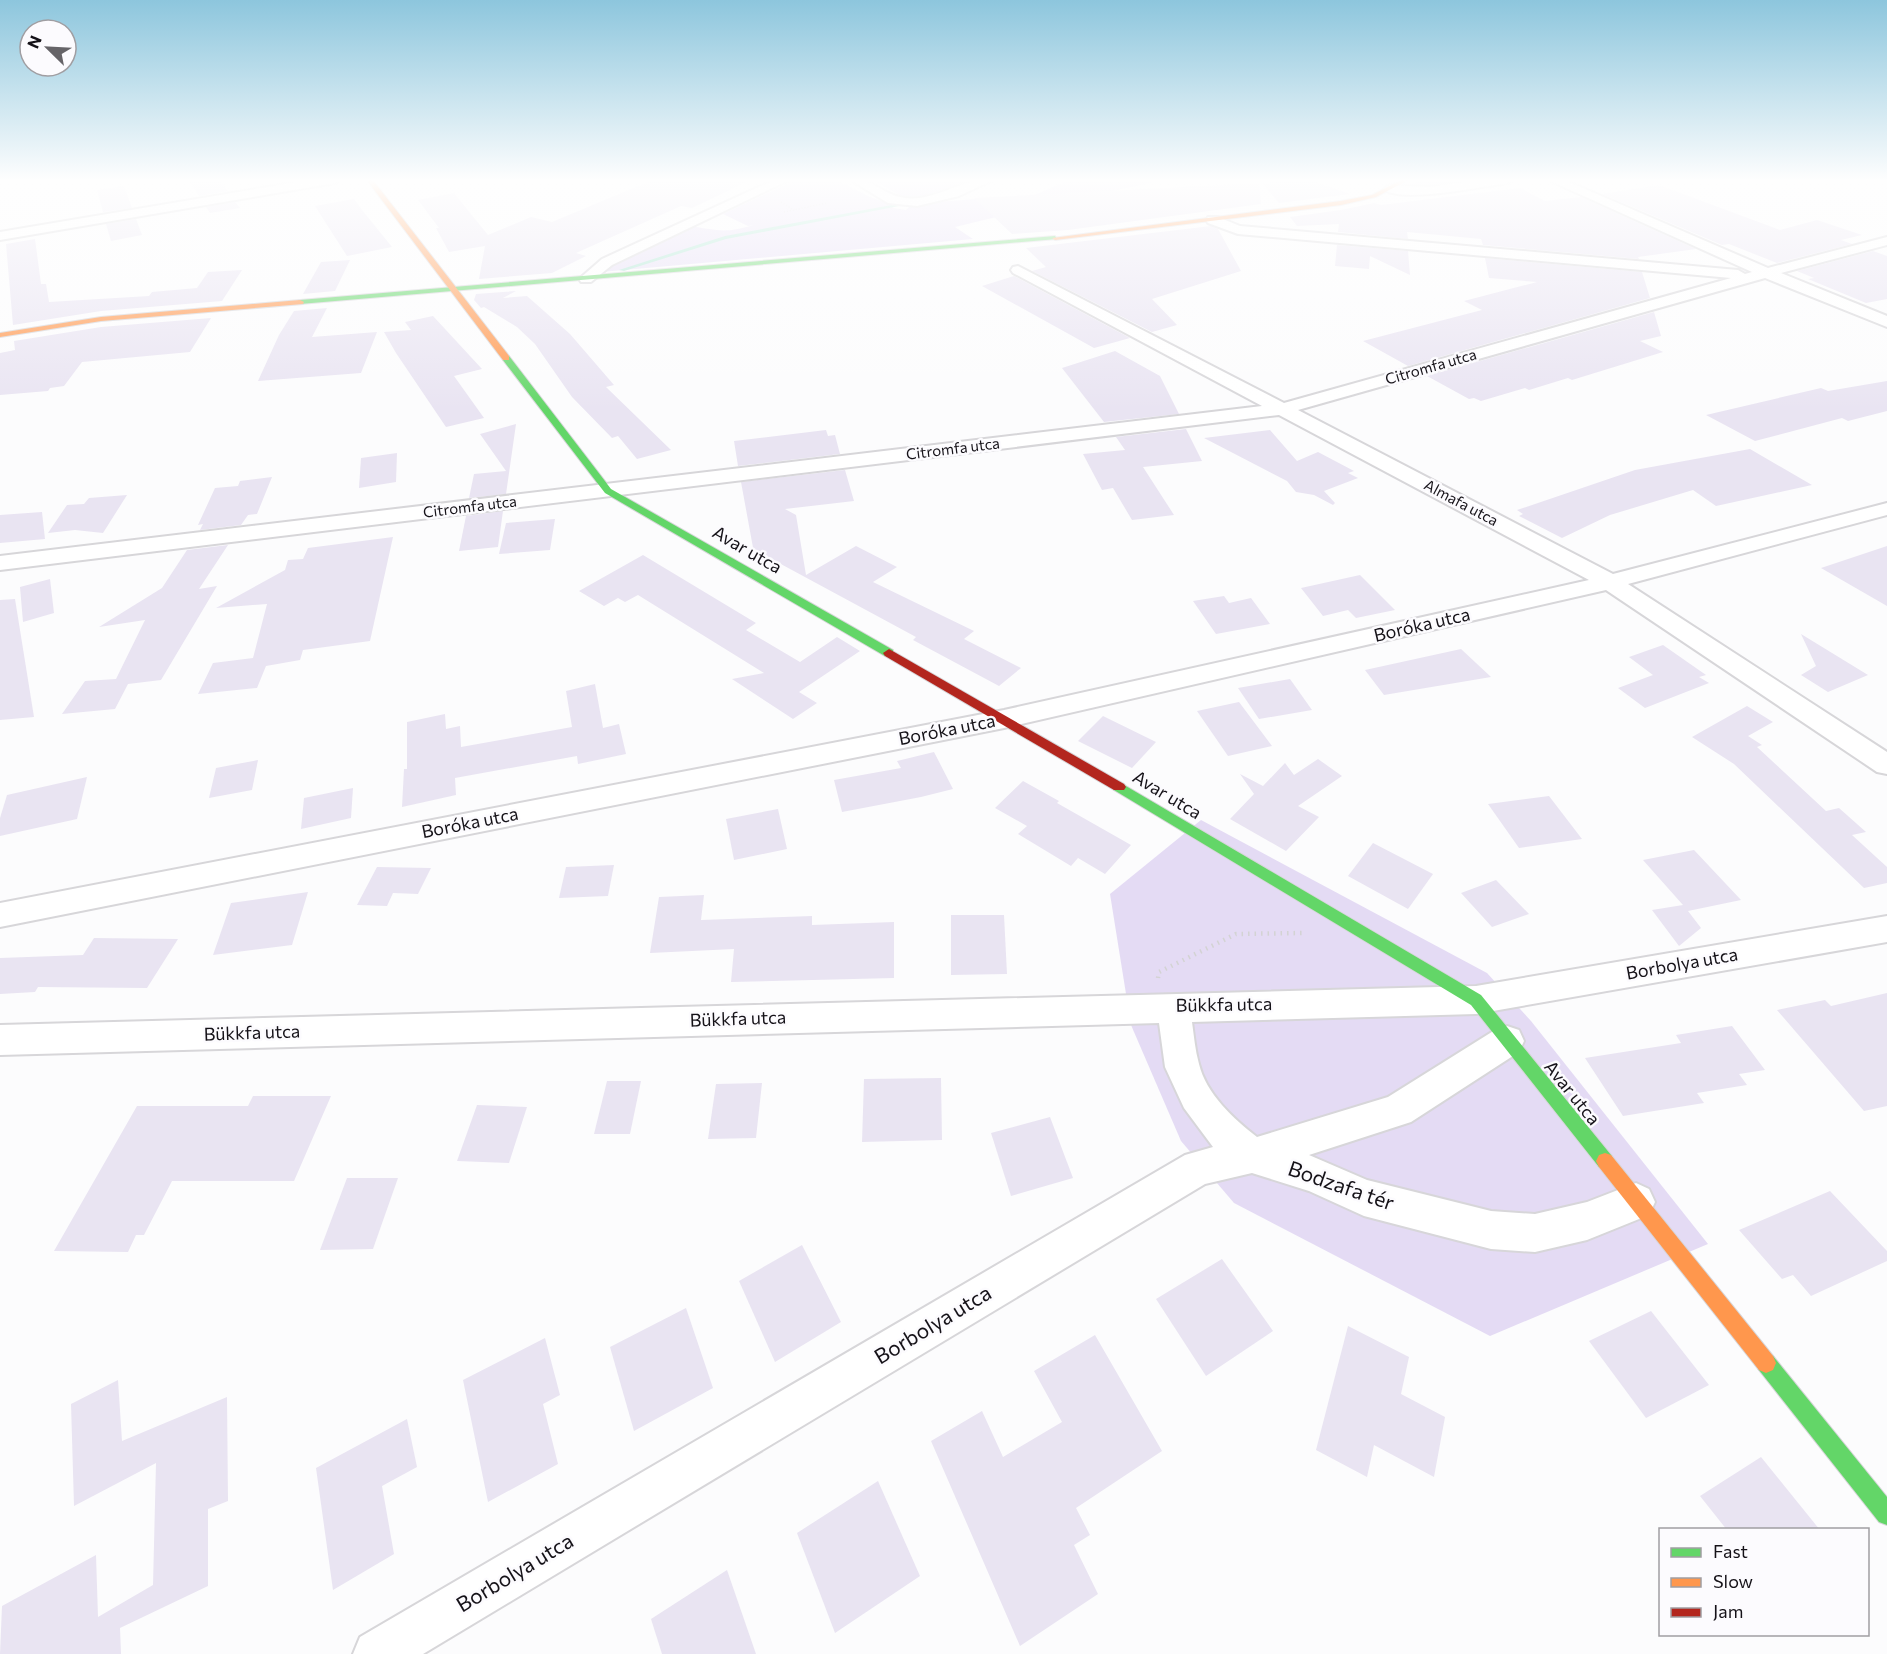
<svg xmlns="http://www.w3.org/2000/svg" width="1887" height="1654" viewBox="0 0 1887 1654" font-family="Commissioner,sans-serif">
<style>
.green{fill:#e4dbf4}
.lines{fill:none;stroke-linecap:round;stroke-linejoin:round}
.stream{fill:#a4e2cd;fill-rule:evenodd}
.building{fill:#e9e4f2}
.street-casing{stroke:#d7d6d9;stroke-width:4}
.fast-casing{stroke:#d7d6d9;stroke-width:2}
.slow-casing{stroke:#d7d6d9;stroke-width:2}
.jam-casing{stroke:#d7d6d9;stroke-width:2}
.path-far1{stroke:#d3d3d3;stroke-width:1.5;stroke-dasharray:1 2;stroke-linecap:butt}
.path{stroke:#d3d3d3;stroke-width:4.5;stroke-dasharray:1.5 5;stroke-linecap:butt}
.street{fill:#fff;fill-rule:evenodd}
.fast{fill:#63d668;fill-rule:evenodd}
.slow{fill:#ff974d;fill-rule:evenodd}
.jam{fill:#b3261e;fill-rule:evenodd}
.labels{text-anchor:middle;stroke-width:5;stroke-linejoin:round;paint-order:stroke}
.far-street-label{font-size:15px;fill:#151218;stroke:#fcfbfe}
.street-label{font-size:18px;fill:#151218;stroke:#fcfbfe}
.near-street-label{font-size:21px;fill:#151218;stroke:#fcfbfe}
</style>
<rect width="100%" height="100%" fill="#fcfcfd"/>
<g class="green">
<path d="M798 179H835L870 197 890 204 893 208 906 210 912 204 976 199 1029 209 955 227 973 239 601 272 606 267 690 226C718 230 724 234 753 225L748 226 723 214Z"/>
<path d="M871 179H980L920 197 901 196Z"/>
<path d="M1071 179H1168L1044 206 1028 198Z"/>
<path d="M1421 179H1485L1431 187 1412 184Z"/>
<path d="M1201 820 1487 973 1531 1021 1708 1244 1490 1336 1234 1203 1181 1141 1131 1025 1110 894Z"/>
</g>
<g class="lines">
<path class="stream" d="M913 201 915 203 726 239 624 271 619 270 725 236Z"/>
</g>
<g class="building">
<path d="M188 179H219L228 191 199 196Z"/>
<path d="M655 179H753L692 208 681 206 576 253 586 256 552 273 479 279 485 246 449 252 436 228H439L418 200 454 193 488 235 531 217 552 222Z"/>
<path d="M1311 180 1350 194 1279 203 1262 183Z"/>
<path d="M1259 183 1261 204 1068 230 1012 234 974 198Z"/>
<path d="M1659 185 1780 230 1817 220 1862 235 1841 240 1852 244 1777 263 1729 244 1722 245 1602 194Z"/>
<path d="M124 186 132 208 103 212 97 190Z"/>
<path d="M1520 188 1545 201 1581 197 1696 249 1638 257 1639 259 1483 245 1481 239 1407 232 1408 239 1338 232 1339 224 1297 226 1290 217 1341 210 1374 203 1381 205Z"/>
<path d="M354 199 362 210 392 247 347 256 315 206Z"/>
<path d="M235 202 240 208 210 213 206 207Z"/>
<path d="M136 219 142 235 111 241 106 224Z"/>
<path d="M1211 226 1218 229 1241 271 1152 299 1177 325 1152 332 1032 271 1046 267 1026 248Z"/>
<path d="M35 239 41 284H46L49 302 149 296 152 292 197 288 208 272 242 270 222 301 101 311 13 325 6 244Z"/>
<path d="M1337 245 1408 251 1410 275 1370 256 1369 269 1335 266Z"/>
<path d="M1873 251 1887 256V299L1866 303 1808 279 1814 278 1797 271Z"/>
<path d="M1485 258 1642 272 1650 298 1408 366 1363 341 1482 310 1464 301 1537 282 1489 278Z"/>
<path d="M350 260 335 291 303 294 321 262Z"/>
<path d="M1014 276 1130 338 1094 348 982 286Z"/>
<path d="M516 291 503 298 527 296 570 334 614 385 606 387 671 450 637 459 618 436 612 438 572 397 535 344 517 327 484 307 481 308 474 300 476 294Z"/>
<path d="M327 308 312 337 377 332 361 373 258 381 279 335 294 311Z"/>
<path d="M1654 312 1661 336 1640 341 1663 352 1572 380 1568 378 1529 390 1525 388 1481 401 1474 398 1469 399 1427 376Z"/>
<path d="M433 316 482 369 454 376 484 418 446 427 396 353 384 332 411 330 405 322Z"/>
<path d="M211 318 190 352 82 362 64 386 50 388 48 391 0 395V353L15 350 14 341 101 327Z"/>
<path d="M1115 351 1160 376 1179 414 1104 422 1062 368Z"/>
<path d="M1887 381V411L1848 421 1842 418 1755 441 1706 415 1821 388 1828 391Z"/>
<path d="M516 424 506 494 469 498 474 474 506 471 480 434Z"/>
<path d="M1186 429 1202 461 1143 467 1174 515 1132 520 1113 488 1102 490 1083 454 1125 450 1116 437Z"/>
<path d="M826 430 828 436 835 435 840 454 738 466 734 441Z"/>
<path d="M1270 430 1297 461 1318 452 1354 471 1348 473 1358 478 1324 491 1335 503 1333 505 1314 495 1296 492 1287 481 1204 438Z"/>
<path d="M1750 449 1812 485 1716 506 1693 490 1610 515 1562 538 1519 516 1523 514 1517 510 1635 470Z"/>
<path d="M397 453 396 482 359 488 361 458Z"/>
<path d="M845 470 854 501 785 509 796 515 806 575 856 546 897 567 873 582 974 631 964 639 1021 668 999 686 913 640 916 637 766 556 754 553 741 482Z"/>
<path d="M272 477 257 514 248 515 241 525 200 530 203 524 198 525 215 488 238 486 240 481Z"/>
<path d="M127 495 103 533 75 530 48 533 67 505 84 504 89 498Z"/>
<path d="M503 511 498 547 459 551 466 516Z"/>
<path d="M42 512 45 539 0 543V515Z"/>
<path d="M555 519 550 550 499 554 506 523Z"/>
<path d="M393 537 370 641 303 650 300 660 266 666 257 688 198 694 213 663 253 658 267 604 216 608 285 570 288 560 303 559 308 548Z"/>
<path d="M228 545 199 589 217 586 161 680 128 684 115 709 62 714 85 681 116 679 145 620 99 627 162 588 187 550Z"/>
<path d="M1887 546V606L1821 568Z"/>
<path d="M643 555 756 623 746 630 800 662 837 637 860 651 799 692 817 703 793 719 732 679 764 673 638 595 625 602 618 598 604 606 579 591Z"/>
<path d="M1360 575 1395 610 1356 618 1348 610 1323 616 1301 588Z"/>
<path d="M50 579 54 613 23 622 20 587Z"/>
<path d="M1224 596 1229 603 1251 598 1270 624 1216 634 1193 601Z"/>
<path d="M15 599 34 717 0 720V600Z"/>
<path d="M1801 634 1868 675 1828 692 1801 675 1816 666Z"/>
<path d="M1663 645 1706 675 1699 677 1709 683 1645 708 1618 688 1653 675 1629 657Z"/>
<path d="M1461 649 1491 677 1384 695 1365 670Z"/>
<path d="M1290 679 1312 710 1259 719 1238 688Z"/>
<path d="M595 684 603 728 619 724 626 754 578 764 577 756 455 778 456 795 402 807 404 769H407V722L445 714 446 729 460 726 461 747 572 727 566 691Z"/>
<path d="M1239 702 1272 746 1228 756 1197 711Z"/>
<path d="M1747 706 1773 722 1748 736 1762 745 1757 747 1826 811 1839 808 1866 832 1852 835 1887 867V883L1864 888 1734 764 1692 737Z"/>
<path d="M1103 716 1156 742 1132 768 1078 741Z"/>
<path d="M934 752 953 789 921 797 842 812 834 780 901 768 897 761Z"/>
<path d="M1318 759 1342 776 1298 806 1319 817 1286 851 1230 819 1254 794 1240 774 1263 786 1285 763 1294 775Z"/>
<path d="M258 760 252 790 209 798 216 768Z"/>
<path d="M87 777 77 819 0 836V818L7 795Z"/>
<path d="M1023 781 1059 801 1057 803 1131 845 1105 874 1078 858 1071 866 1018 834 1027 826 995 808Z"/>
<path d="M353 788 351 818 301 829 304 798Z"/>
<path d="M1549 796 1582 839 1519 848 1488 804Z"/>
<path d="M778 809 787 849 734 860 726 819Z"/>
<path d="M1373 843 1433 874 1408 909 1348 876Z"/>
<path d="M1694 850 1741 900 1688 911 1701 928 1679 946 1652 910 1683 905 1643 860Z"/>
<path d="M614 865 608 896 559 898 566 867Z"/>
<path d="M377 867 431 868 418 894 393 893 387 906 357 905Z"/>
<path d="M1496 880 1529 914 1492 927 1461 893Z"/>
<path d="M308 892 292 945 213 955 231 903Z"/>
<path d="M704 895 701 920 812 916V925L894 922V978L731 982 734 949 650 953 659 897Z"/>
<path d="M951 915H1004L1007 974 951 975Z"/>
<path d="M94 938 178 939 147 988 38 987 35 992 0 994V958L83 955Z"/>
<path d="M1887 993V1106L1864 1111 1777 1010 1825 1000 1831 1006Z"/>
<path d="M1732 1026 1765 1070 1739 1074 1747 1085 1697 1093 1704 1103 1623 1116 1585 1058 1681 1043 1676 1035Z"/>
<path d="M941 1078 942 1140 862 1142 864 1079Z"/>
<path d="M607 1081H641L630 1134H594Z"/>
<path d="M762 1083 756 1138 708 1139 716 1084Z"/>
<path d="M253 1096H331L294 1181H172L144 1235H136L128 1252 54 1251 137 1106H248Z"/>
<path d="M477 1105 527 1107 509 1163 457 1161Z"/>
<path d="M1050 1117 1073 1178 1011 1196 991 1133Z"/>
<path d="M347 1178H398L373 1249 320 1250Z"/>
<path d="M1830 1191 1887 1251V1261L1811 1296 1793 1275 1782 1279 1739 1230Z"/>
<path d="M802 1245 841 1322 775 1362 739 1281Z"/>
<path d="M1222 1259 1273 1331 1206 1376 1156 1299Z"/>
<path d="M686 1308 713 1388 634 1431 610 1347Z"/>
<path d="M1651 1311 1709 1385 1646 1418 1589 1341Z"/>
<path d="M1348 1326 1409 1357 1401 1394 1445 1417 1434 1477 1374 1445 1367 1477 1316 1450Z"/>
<path d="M1095 1335 1162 1451 1076 1508 1090 1535 1074 1545 1098 1594 1020 1646 931 1441 982 1411 1003 1457 1062 1422 1034 1371Z"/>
<path d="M545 1338 560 1395 543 1404 558 1464 488 1502 463 1380Z"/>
<path d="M118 1380 122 1441 227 1397 228 1501 208 1509V1586L120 1628 121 1654H0L2 1606 96 1555 98 1617 153 1585 156 1463 74 1506 71 1404Z"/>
<path d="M407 1419 417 1467 382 1486 394 1554 333 1590 316 1468Z"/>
<path d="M1761 1457 1820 1530H1727L1700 1496Z"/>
<path d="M878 1481 920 1576 835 1633 797 1533Z"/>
<path d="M727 1570 756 1654H662L651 1619Z"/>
</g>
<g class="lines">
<g class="street-casing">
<g id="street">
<path d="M315 179H341L335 183 0 240V232Z"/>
<path d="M776 179H791L612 265 591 282H581L579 279 602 259Z"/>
<path d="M849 179C872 177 883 196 905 198 937 202 964 176 995 179L959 196 917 206 888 203Z"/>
<path d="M1486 179H1514L1508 183C1485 186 1399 204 1384 189L1390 185 1429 187Z"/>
<path d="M1546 179H1562L1768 268 1887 237V245L1781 273 1887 316V327L1765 278 1298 410 1613 574 1887 503V515L1628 584 1887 752V774L1877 772 1606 590 1004 728 0 927V903L1004 710 1589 580 1279 415 0 570V556L1262 406 1013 273 1011 270 1013 267 1018 266 1284 403 1731 278 1238 234 1208 223 1206 220 1208 217H1218L1240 226 1738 270 1745 274 1752 272Z"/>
<path d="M1887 916V942L1476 1014 1192 1022C1194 1036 1195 1050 1199 1064 1206 1094 1234 1119 1257 1137L1388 1097 1495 1030 1507 1026 1519 1030 1524 1041 1519 1052 1411 1122 1309 1155 1367 1180 1491 1211 1535 1214 1587 1202 1636 1183 1649 1189 1655 1202 1649 1215 1587 1240 1535 1252 1491 1249 1364 1216 1309 1191 1252 1173 1205 1184 423 1654H353L360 1637 1185 1155 1213 1147 1184 1108 1165 1067 1159 1023 0 1055V1025L1476 986Z"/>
</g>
</g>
<g class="fast-casing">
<g id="fast">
<path d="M1055 236 1057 239 300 304 296 302 300 300Z"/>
<path d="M503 356H509L611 489 893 650V656H885L605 493 503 360Z"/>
<path d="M1119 782 1481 995 1611 1155 1614 1161 1611 1167 1605 1169 1599 1167 1471 1005 1114 790 1112 787 1114 784Z"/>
<path d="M1766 1353 1773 1356 1887 1497V1525L1879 1522 1759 1370 1756 1363 1759 1356Z"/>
</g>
</g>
<g class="slow-casing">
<g id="slow">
<path d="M366 179H372L509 356V360H503Z"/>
<path d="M1403 179H1410L1376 197 1341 205 1055 240 1052 238 1341 201 1372 195Z"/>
<path d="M300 300 304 302 303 304 101 321 0 337V333L101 317Z"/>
<path d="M1605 1153 1611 1155 1773 1356 1776 1363 1773 1370 1766 1373 1759 1370 1599 1167 1596 1161 1599 1155Z"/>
</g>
</g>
<g class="jam-casing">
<path id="jam" d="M889 649 1124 784 1126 787 1124 790H1114L885 656 883 653Z"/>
</g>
<g class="path-far1">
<path d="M781 202 794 210"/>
<path d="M784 212 827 203"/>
</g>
<path class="path" d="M1158 978 1159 972 1236 934 1302 933"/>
<use href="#street" class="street"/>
<use href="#fast" class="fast"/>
<use href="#slow" class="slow"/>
<use href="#jam" class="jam"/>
</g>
<linearGradient id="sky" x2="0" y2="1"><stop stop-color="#8dc6dd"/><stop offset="0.44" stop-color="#fefefe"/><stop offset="1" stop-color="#fefefe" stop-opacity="0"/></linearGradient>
<rect width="1887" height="410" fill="url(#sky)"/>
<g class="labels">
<g class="far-street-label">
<text transform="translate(1431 367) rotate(-16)" y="5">Citromfa utca</text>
<text transform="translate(953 449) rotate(-7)" y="5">Citromfa utca</text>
<text transform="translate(1461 503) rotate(28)" y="5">Almafa utca</text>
<text transform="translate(470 507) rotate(-7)" y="5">Citromfa utca</text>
</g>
<g class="street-label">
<text transform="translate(747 550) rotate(30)" y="6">Avar utca</text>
<text transform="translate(1422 625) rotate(-13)" y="6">Boróka utca</text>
<text transform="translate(947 730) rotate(-11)" y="6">Boróka utca</text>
<text transform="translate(1167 795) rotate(31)" y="6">Avar utca</text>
<text transform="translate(470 823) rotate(-11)" y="6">Boróka utca</text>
<text transform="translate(1682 964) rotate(-10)" y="6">Borbolya utca</text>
<text transform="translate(1224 1005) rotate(-1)" y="6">Bükkfa utca</text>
<text transform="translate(738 1019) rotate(-2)" y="6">Bükkfa utca</text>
<text transform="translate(252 1033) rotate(-2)" y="6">Bükkfa utca</text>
<text transform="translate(1572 1093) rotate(51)" y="6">Avar utca</text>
</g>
<g class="near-street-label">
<text transform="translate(1341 1186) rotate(19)" y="7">Bodzafa tér</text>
<text transform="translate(933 1325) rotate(-31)" y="7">Borbolya utca</text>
<text transform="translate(515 1573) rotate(-31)" y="7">Borbolya utca</text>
</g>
</g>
<rect x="1659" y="1528" width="210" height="108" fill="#fcfbfe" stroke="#a09ea2" stroke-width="1.5"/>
<rect x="1671" y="1548" width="30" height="9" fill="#63d668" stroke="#a09ea2" stroke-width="1.5"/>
<text x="1713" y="1558" font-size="18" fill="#151218">Fast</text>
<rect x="1671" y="1578" width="30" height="9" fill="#ff974d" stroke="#a09ea2" stroke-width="1.5"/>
<text x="1713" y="1588" font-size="18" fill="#151218">Slow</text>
<rect x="1671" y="1608" width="30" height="9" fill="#b3261e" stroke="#a09ea2" stroke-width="1.5"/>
<text x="1713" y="1618" font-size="18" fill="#151218">Jam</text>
<g transform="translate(48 48) rotate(294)"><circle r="28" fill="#fcfbfe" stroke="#a09ea2" stroke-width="1.5"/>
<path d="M0-4.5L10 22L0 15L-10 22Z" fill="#666468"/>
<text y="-9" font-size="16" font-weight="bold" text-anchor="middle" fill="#151218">N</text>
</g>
</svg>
